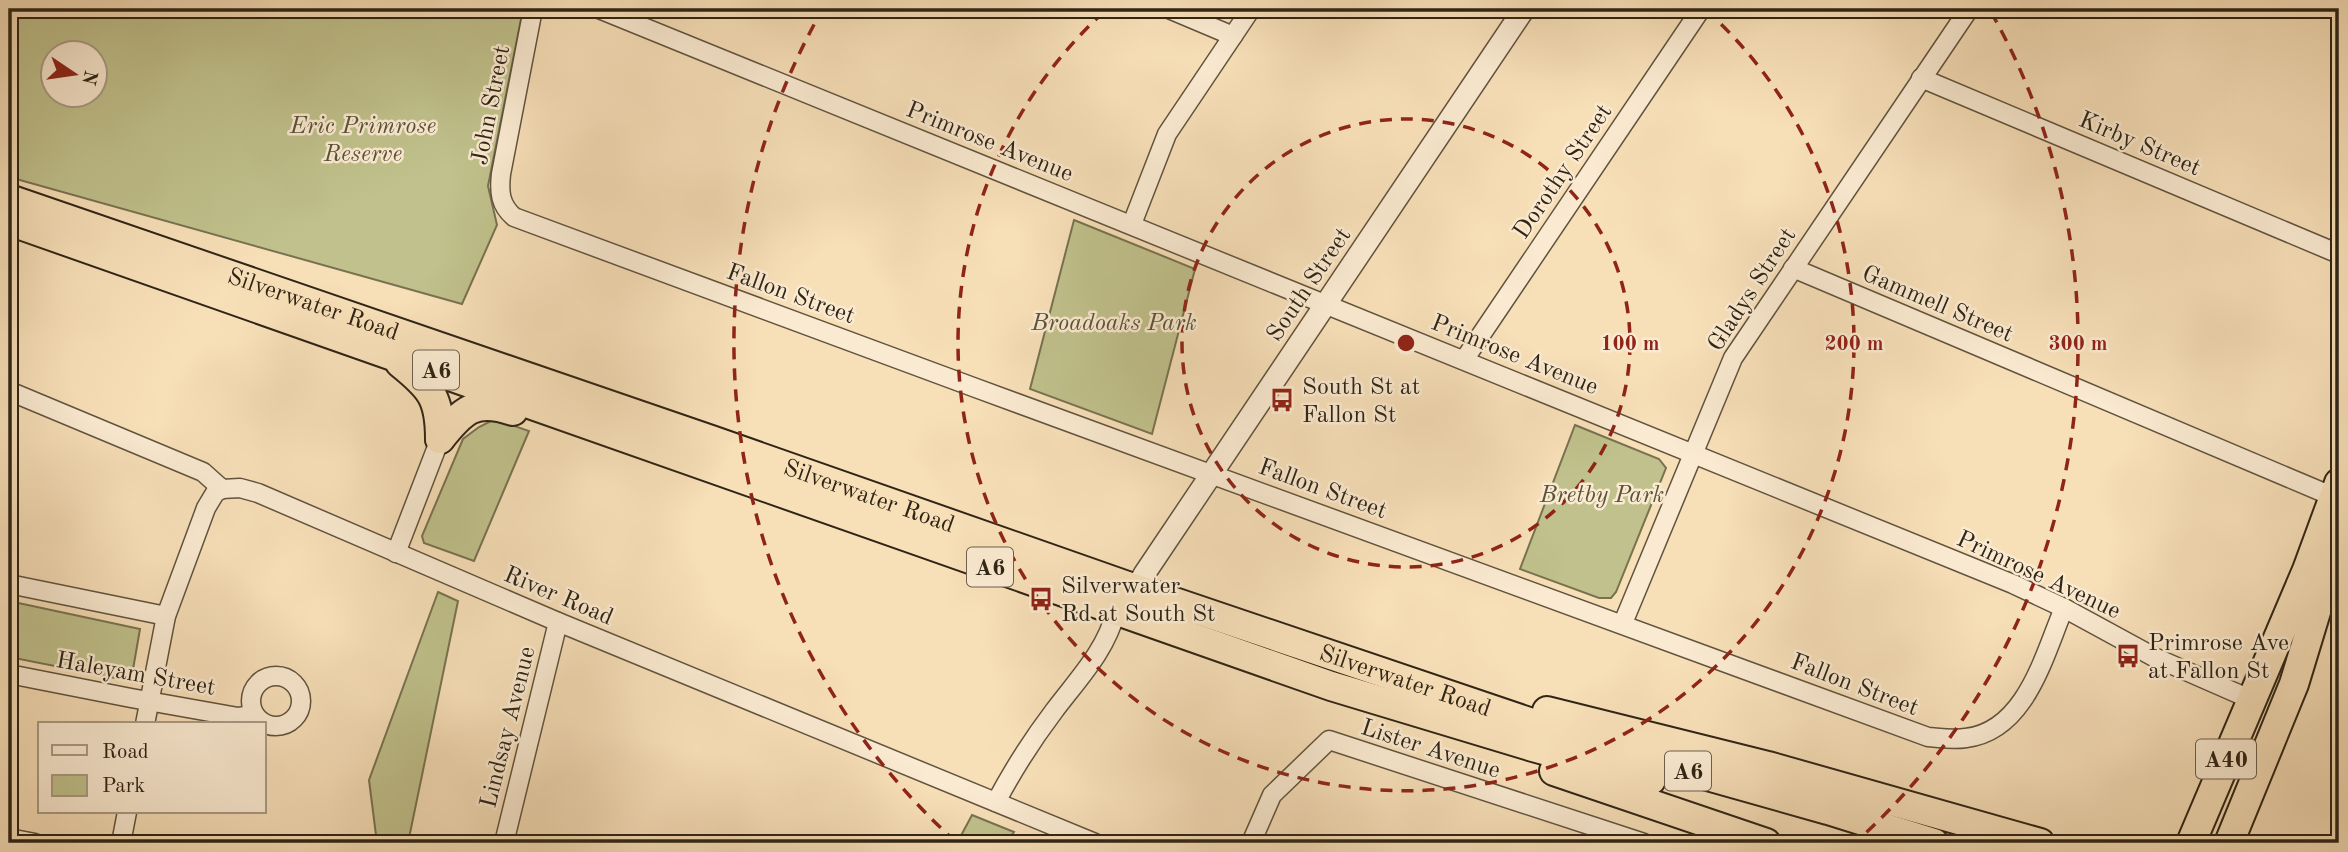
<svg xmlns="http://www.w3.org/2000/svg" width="2348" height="852" viewBox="0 0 2348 852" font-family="'Old Standard TT',serif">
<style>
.green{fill:#c0c18c;stroke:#787250;stroke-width:2;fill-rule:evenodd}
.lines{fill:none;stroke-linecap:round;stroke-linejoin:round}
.minor-casing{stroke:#61533e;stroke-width:21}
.tertiary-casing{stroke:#61533e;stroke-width:24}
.trunk-casing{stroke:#2f2415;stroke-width:32}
.minor{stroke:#faead1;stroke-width:18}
.tertiary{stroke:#faead1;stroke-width:21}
.trunk{stroke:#f7dfb8;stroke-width:28}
.ring{fill:none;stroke:#8f2418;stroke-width:3.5;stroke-dasharray:12 9}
.labels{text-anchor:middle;stroke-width:5;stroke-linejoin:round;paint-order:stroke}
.shield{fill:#faead1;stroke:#6c5f4d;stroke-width:2}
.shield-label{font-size:23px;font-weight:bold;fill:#2f2415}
.street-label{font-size:24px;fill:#2f2415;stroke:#faead1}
.park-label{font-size:24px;font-style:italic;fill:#5a5339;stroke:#faead1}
.poi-label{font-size:24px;fill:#2f2415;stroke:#faead1;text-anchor:start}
.centre{fill:#8f2418;stroke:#faead1;stroke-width:3.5}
.ring-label{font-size:21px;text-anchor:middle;font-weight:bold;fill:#8f2418;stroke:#faead1;stroke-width:5;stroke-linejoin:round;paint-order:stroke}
</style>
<rect width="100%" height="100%" fill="#f7dfb8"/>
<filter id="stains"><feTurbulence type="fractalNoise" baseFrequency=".00286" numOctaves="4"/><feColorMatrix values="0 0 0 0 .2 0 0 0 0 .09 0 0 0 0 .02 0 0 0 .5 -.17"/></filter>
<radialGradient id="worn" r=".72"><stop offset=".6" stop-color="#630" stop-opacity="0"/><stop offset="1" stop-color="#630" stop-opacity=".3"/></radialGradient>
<g class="green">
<path d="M9 9H523L488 186 497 225 462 304 9 177ZM94 52V94H52V52Z"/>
<path d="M1074 220 1195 269 1152 434 1030 389Z"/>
<path d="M491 421 503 422 529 431 474 561 424 543 422 536 463 439 479 427Z"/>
<path d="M1575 425 1659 459 1666 468 1616 592 1611 598H1599L1520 569Z"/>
<path d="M438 592 458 601 408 843H377L369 780Z"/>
<path d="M9 601 140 629 131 681 9 657Z"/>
<path d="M972 815 1014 832 1006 843H957Z"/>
</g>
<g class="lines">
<g class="minor-casing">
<g id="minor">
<path d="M533 9 501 174C499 192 500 205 514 217 984 394 1458 561 1928 737 1941 738 1953 740 1966 738 2026 731 2044 655 2064 608"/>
<path d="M599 9 2013 584 2064 608 2154 657 2250 699"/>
<path d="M1169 9 1233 36"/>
<path d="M1921 78 2339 254"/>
<path d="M1132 224 1167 134 1251 9"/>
<path d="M1793 268 2334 497"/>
<path d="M1464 360 1701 9"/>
<path d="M9 391 203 472 222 489 240 488 258 493 558 622 1095 843"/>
<path d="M396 553 440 439"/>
<path d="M9 584 166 616"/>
<path d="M1623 623 1733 358 1969 9"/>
<path d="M9 674 131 698 238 717 255 715"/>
<circle cx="276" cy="701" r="25"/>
<path d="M145 724 166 616 206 508 215 493 222 489"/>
<path d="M996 802C1013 770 1032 740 1054 711 1078 679 1106 651 1116 611"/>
<path d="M9 838 35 843"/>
<path d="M121 843 127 812"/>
<path d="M504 843 558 622"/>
<path d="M1251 843 1272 795 1329 740 1644 843"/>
</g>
</g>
<g class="tertiary-casing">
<path id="tertiary" d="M1136 589 1145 573 1524 9"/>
</g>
<g class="trunk-casing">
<g id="trunk">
<path id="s1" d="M9 199 714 441 1136 589 1594 744 1828 810 1934 843"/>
<path d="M9 221 1331 686 1533 747 1651 780"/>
<path d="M400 363C431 388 440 398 440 439"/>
<path d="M440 439C463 410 475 398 513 411"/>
<path d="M2320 586 2339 540"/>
<path d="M1547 711 1768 766 2040 843"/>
<path d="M1554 771 1766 843"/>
<path d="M2191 843 2307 570 2339 483"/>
<path d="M2229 843 2294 684 2329 569"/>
</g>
</g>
<use href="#minor" class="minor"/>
<use href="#tertiary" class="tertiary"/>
<use href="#trunk" class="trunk"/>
</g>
<g class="ring">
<circle cx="1406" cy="343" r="224"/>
<path d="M1706 10A448 448 0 1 1 1106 10"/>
<path d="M956 842A672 672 0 0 1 821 12M1991 12A672 672 0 0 1 1856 842"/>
</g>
<defs>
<g id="bus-bare" transform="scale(1.89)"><path d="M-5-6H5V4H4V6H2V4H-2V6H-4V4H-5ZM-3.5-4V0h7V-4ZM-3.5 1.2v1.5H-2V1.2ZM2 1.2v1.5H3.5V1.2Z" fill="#8f2418" stroke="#faead1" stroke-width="2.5" paint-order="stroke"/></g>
</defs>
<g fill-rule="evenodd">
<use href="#bus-bare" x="1282" y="400"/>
<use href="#bus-bare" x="1041" y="599"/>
<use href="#bus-bare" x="2128" y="656"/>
</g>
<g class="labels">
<g class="shield">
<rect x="413" y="350.5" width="46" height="39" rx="5"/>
<rect x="967" y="547.5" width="46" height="39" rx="5"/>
<rect x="2196" y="739.5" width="60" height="39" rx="5"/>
<rect x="1665" y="751.5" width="46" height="39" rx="5"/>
</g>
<g class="shield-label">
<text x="436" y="378">A6</text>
<text x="990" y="575">A6</text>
<text x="2226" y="767">A40</text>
<text x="1688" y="779">A6</text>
</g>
<g class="street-label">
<text transform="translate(490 105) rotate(-79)" y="8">John Street</text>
<text transform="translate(990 141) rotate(22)" y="8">Primrose Avenue</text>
<text transform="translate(2140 143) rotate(23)" y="8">Kirby Street</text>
<text transform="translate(1562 171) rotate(-56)" y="8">Dorothy Street</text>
<text transform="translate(1308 284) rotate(-56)" y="8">South Street</text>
<text transform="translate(1751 289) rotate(-57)" y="8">Gladys Street</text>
<text transform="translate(791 293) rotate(20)" y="8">Fallon Street</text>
<text transform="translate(1938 303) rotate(23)" y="8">Gammell Street</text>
<text dy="8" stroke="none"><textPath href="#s1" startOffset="322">Silverwater Road</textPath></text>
<text transform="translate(1515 354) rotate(22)" y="8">Primrose Avenue</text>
<text transform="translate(1323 488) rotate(20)" y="8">Fallon Street</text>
<text dy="8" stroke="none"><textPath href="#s1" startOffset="910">Silverwater Road</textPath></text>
<text transform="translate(2039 574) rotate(25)" y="8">Primrose Avenue</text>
<text transform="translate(559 595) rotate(23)" y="8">River Road</text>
<text transform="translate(136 673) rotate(10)" y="8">Haleyam Street</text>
<text dy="8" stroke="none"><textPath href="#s1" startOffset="1477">Silverwater Road</textPath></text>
<text transform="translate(1855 684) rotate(21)" y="8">Fallon Street</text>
<text transform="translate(507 727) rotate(-76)" y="8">Lindsay Avenue</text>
<text transform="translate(1431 748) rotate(18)" y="8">Lister Avenue</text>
</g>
<g class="park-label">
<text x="363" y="133">Eric Primrose<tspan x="363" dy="28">Reserve</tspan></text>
<text x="1114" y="330">Broadoaks Park</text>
<text x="1602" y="502">Bretby Park</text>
</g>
<g class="poi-label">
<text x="1302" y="394">South St at<tspan x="1302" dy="28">Fallon St</tspan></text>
<text x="1061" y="593">Silverwater<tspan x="1061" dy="28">Rd at South St</tspan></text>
<text x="2148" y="650">Primrose Ave<tspan x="2148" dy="28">at Fallon St</tspan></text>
</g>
</g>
<circle cx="1406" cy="343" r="10" class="centre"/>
<g class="ring-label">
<text x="1630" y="350">100 m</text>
<text x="1854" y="350">200 m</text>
<text x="2078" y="350">300 m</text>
</g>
<rect width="2348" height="852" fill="none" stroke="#f7dfb8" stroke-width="35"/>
<rect x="10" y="10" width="2327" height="831" fill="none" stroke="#2f2415" stroke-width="3.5"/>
<rect x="18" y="18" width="2313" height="817" fill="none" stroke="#2f2415" stroke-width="2"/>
<rect x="38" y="722" width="228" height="91" fill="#faead1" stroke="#a99b86" stroke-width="2"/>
<rect x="52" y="745" width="35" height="10" fill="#faead1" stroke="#a99b86" stroke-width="2"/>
<text x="102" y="758" font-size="21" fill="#2f2415">Road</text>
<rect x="52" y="775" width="35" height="21" fill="#c0c18c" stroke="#a99b86" stroke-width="2"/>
<text x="102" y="792" font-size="21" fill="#2f2415">Park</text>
<g transform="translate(74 74) rotate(103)"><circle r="33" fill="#faead1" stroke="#a99b86" stroke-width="2"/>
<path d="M0-5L12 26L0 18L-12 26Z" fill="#8f2418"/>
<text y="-10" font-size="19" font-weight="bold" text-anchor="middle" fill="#2f2415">N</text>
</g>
<rect width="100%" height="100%" filter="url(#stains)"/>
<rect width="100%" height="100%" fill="url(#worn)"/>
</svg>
